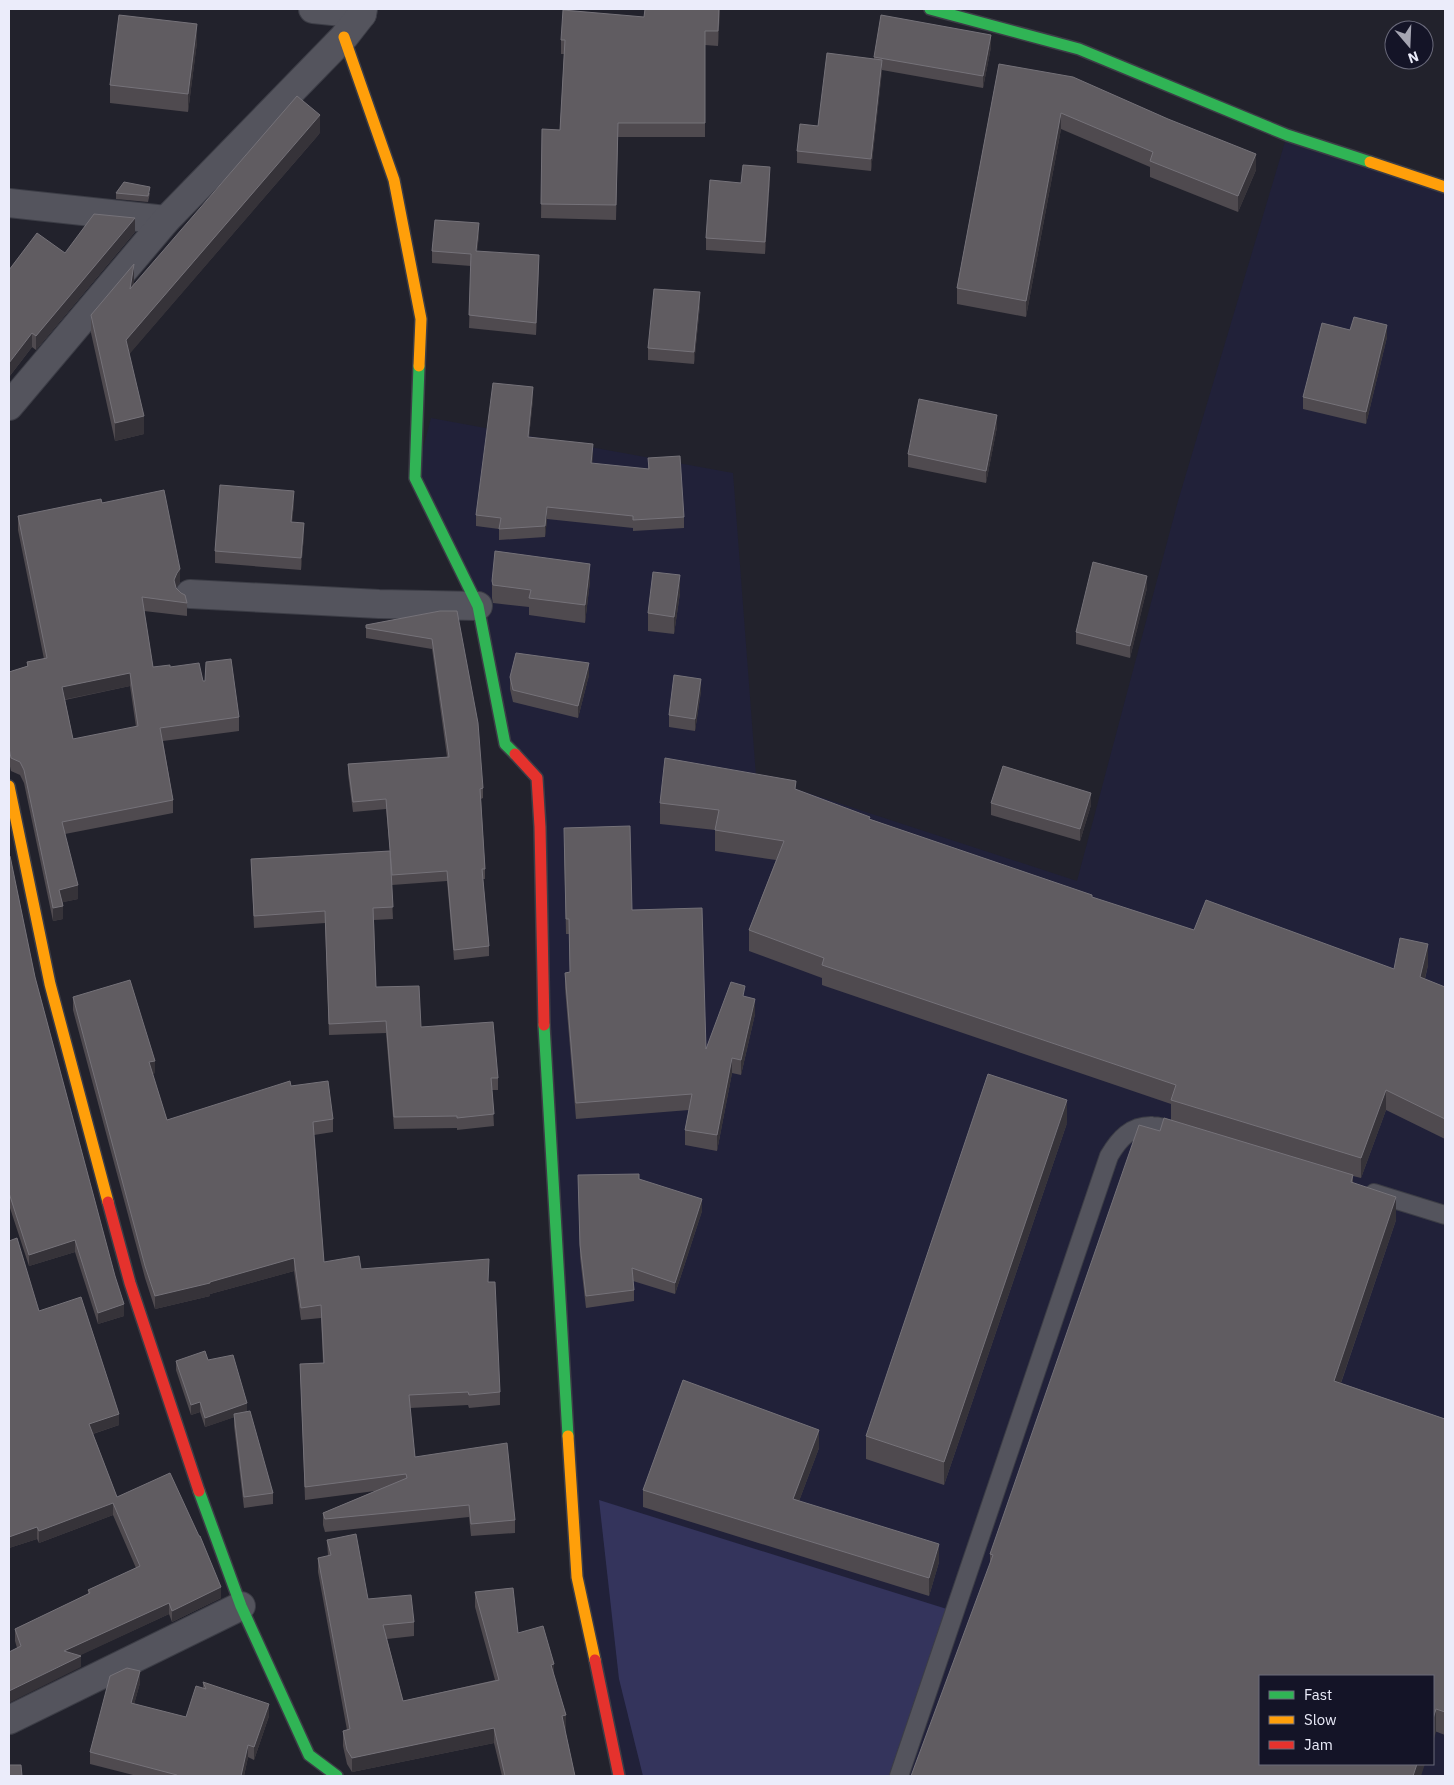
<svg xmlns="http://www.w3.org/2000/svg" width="1454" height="1785" viewBox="0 0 1454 1785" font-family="'IBM Plex Sans',sans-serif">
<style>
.built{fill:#212139;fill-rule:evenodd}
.green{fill:#34345c}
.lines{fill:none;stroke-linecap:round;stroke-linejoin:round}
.lane-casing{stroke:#3c3d46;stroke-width:20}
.street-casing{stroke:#3c3d46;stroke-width:30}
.fast-casing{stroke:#3c3d46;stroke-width:14}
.slow-casing{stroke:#3c3d46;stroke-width:14}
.jam-casing{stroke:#3c3d46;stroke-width:14}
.lane{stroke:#54545d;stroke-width:18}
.street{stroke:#54545d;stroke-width:28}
.fast{stroke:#30b455;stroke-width:11}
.slow{stroke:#ff9f0a;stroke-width:11}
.jam{stroke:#e5322d;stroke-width:11}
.wall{fill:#4f4a4f;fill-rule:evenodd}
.shaded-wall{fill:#363339}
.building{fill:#605c61;stroke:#757279;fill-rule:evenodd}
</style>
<rect width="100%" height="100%" fill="#22222c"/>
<path class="built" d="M1287 135 1445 187V1776H619L577 1577 537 778 505 744 478 606 415 478 431 418 733 473 756 776 1077 881 1178 501ZM1260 1676H1433V1764H1260Z"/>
<path class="green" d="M599 1500 950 1610 891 1776H643L619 1679Z"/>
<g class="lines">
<g class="lane-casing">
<g id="lane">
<path d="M1374 1193 1445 1215"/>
<path d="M899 1776 1109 1156C1119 1139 1131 1125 1153 1126 1163 1126 1175 1132 1184 1135"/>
</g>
</g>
<g class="street-casing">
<g id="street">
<path d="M313 9 362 14"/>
<path d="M9 203 166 220"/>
<path d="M9 406 166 220 344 37 362 14 363 9"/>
<path d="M190 594 379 604 478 606"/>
<path d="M9 1720 241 1606"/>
</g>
</g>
<g class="fast-casing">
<g id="fast">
<path d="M930 9 1079 49 1287 135 1370 162"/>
<path d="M419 366 415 478 478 606 505 744 515 754"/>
<path d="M544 1025 568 1436"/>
<path d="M199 1491 241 1606 309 1755 337 1776"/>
</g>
</g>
<g class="slow-casing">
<g id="slow">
<path d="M344 37 394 180 421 319 419 366"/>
<path d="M1370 162 1445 187"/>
<path d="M9 786 50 984 108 1202"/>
<path d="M568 1436 577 1577 595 1660"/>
</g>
</g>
<g class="jam-casing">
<g id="jam">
<path d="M515 754 537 778 540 827 544 1025"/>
<path d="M108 1202 130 1283 199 1491"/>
<path d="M595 1660 619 1776"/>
</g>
</g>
<use href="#lane" class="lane"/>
<use href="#street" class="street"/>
<use href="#fast" class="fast"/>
<use href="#slow" class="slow"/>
<use href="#jam" class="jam"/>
</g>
<g class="wall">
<path d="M720 9 718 46 705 45V137H618L616 220 541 218 542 129 560 130 564 54H561V40L644 17Z"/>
<path d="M197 42 188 112 110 103V85Z"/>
<path d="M991 47 983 88 882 70 871 171 797 163V151L874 59V57Z"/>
<path d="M999 64 1256 170 1238 212 1150 177V167L1061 129 1026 317 957 304V288Z"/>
<path d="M320 133 129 354 144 434 115 441 91 333V315L134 282V284Z"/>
<path d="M770 179 765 254 706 250V238L741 183Z"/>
<path d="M116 193H150L148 202 116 199Z"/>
<path d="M135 232 36 350 32 347 9 377 65 253Z"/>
<path d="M479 235 477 251 539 267 536 335 469 328 471 266 432 263V251Z"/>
<path d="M700 305 694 364 648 360V348Z"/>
<path d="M1350 330 1387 337 1366 424 1303 409V397Z"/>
<path d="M533 399 529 437 593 455 592 464 648 469V458L684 517V528L633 531V528L547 519 545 537 499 540V529L476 526V515Z"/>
<path d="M997 427 986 483 908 467V454Z"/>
<path d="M102 503 180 582 177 586 176 588 187 603V616L144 611 153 667H170L203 681 239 717V731L163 741 173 800V813L65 834 78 899 63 902V919L53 921 24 783 20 775 11 771 9 762V672L27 666V662L44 659 18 530V516ZM130 686 136 727 73 739 65 700Z"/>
<path d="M294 503 292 522 304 535 301 570 215 563V551Z"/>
<path d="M492 581H590L585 623 529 615V607L493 603 492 598Z"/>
<path d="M1147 588 1130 658 1076 644V632Z"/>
<path d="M680 593 674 634 648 631V613Z"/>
<path d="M440 611 483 788V798L481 799 485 869V879H483L489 946V956L454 960 447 881 392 885 390 856 393 919 374 920 376 987 421 1027 498 1078V1090H492L494 1126 457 1130V1128L394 1129 386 1033 329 1035 325 923 254 928 251 859 390 851 386 809 353 812 348 774V764L447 757 432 649 366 638V625Z"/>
<path d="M589 675 578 718 513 702 510 689V677Z"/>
<path d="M701 691 695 731 669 727V715Z"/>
<path d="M796 790 870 819 1092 898 1194 930 1394 969 1428 965 1425 979 1445 987V1139L1386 1110 1361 1178 1353 1176V1183L1396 1220 1341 1383 1445 1419V1735L990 1562V1554L1160 1131 1171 1120V1104L822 985V978L749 951V930L776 860 715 851V830L660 824V803Z"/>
<path d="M991 803 1091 805 1080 841 991 815Z"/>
<path d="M564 843 632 910 706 1049 745 997 755 1014 741 1075 732 1073 717 1151 685 1145V1130L689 1110 576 1119 565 988V973L570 972 569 934H566Z"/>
<path d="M9 856 35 977 124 1316 98 1324 75 1252 29 1266 9 1205Z"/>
<path d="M73 997 155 1073 152 1074 167 1120 291 1086 333 1119V1132L314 1135 324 1262 361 1269 489 1282 500 1392V1405L469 1408 468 1405 410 1408 415 1457 515 1520V1533L471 1536 469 1517 325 1532 323 1525V1513L375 1491 305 1500 300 1364 323 1363 321 1318 301 1320 294 1271 210 1294V1296L155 1309 145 1278 73 1010Z"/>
<path d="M1067 1123 944 1485 866 1459V1436Z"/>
<path d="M578 1175 639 1179 702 1211 675 1294 633 1281 634 1290V1301L586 1308 580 1257Z"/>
<path d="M39 1311 119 1425 93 1434 117 1497 221 1598 172 1622 169 1614 80 1655 81 1667 17 1648 15 1641V1629L88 1594V1590L136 1568 113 1515 39 1543 37 1539 9 1548Z"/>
<path d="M208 1360 247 1412 273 1493V1504L244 1508 234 1426V1417L205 1427 200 1412 191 1415 176 1370V1361Z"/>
<path d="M819 1448 799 1501 939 1562 929 1596 643 1507V1490Z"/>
<path d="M327 1540 368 1599 414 1622V1636L387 1639 403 1701 495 1680 475 1607V1592L518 1633 554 1676 566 1729 565 1730 575 1776H502L494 1743 352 1772 347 1764 343 1746V1731L347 1730 318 1572V1558L328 1556Z"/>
<path d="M203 1682 269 1716 254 1760 248 1757 244 1776H137L90 1764V1752L140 1683 134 1704 186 1717 203 1688Z"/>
</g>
<g class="shaded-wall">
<path d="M719 9H720L718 46V31Z"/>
<path d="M197 24V42L188 112V94Z"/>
<path d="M991 35V47L983 88V76Z"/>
<path d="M882 60V72L871 171V159Z"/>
<path d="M1061 113V129L1026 317V301Z"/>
<path d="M320 115V133L126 358V340Z"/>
<path d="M1256 154V170L1238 212V196Z"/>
<path d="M770 167V179L765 254V242Z"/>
<path d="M135 218V232L36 350V336Z"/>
<path d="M479 223V235L476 263V251Z"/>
<path d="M539 255V267L536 335V323Z"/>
<path d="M134 264V282L130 306V289Z"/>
<path d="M700 292V305L694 364V352Z"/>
<path d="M1387 325V337L1366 424V412Z"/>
<path d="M32 333V347L9 377V363Z"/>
<path d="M533 387V399L528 448V437Z"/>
<path d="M997 415V427L986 483V471Z"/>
<path d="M144 416V434L115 441V423Z"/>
<path d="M593 444V455L591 475V463Z"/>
<path d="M294 491V503L291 534V522Z"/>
<path d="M547 507V519L545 537V526Z"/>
<path d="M304 523V535L301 570V558Z"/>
<path d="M590 564V581L585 623V605Z"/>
<path d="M180 569V582L177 586 174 594V580L177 573Z"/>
<path d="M680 575V593L674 634V617Z"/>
<path d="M1147 576V588L1130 658V646Z"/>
<path d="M589 663V675L578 718V706Z"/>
<path d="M130 673V686L62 700V687Z"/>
<path d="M701 679V691L695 731V719Z"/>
<path d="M1091 793V805L1080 841V829Z"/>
<path d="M78 885V899L59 903V890Z"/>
<path d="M63 906V919L53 921V908Z"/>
<path d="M1428 944V965L1420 998V977Z"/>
<path d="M755 999V1014L741 1075V1060Z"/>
<path d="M732 1058V1073L717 1151V1135Z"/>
<path d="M155 1061V1073L149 1075V1062Z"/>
<path d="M1386 1090V1110L1361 1178V1158Z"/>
<path d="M1067 1100V1123L944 1485V1462Z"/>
<path d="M1396 1197V1220L1334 1403V1381Z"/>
<path d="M702 1199V1211L675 1294V1283Z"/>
<path d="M75 1240V1252L29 1266V1255Z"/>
<path d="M294 1258V1271L210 1294V1296L155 1309V1296Z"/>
<path d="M124 1304V1316L98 1324V1313Z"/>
<path d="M200 1402V1412L191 1415V1405Z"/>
<path d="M247 1403V1413L205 1427V1418Z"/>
<path d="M119 1414V1425L89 1435V1424Z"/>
<path d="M819 1430V1448L793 1517V1499Z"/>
<path d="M113 1503V1515L39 1543V1531Z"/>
<path d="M37 1527V1539L9 1548V1537Z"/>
<path d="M939 1544V1562L929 1596V1578Z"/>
<path d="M221 1587V1598L172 1622V1611Z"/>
<path d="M169 1603V1614L64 1663V1651Z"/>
<path d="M81 1656V1667L9 1703V1691Z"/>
<path d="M554 1664V1679L551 1665Z"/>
<path d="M140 1671V1683L131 1715V1703Z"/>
<path d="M269 1704V1716L254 1760V1747Z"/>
<path d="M1436 1709V1732L1433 1742V1719Z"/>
<path d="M566 1715V1729L562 1731V1716Z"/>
<path d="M494 1728V1743L352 1772V1758Z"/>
<path d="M248 1745V1757L244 1776H241Z"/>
<path d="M1417 1764H1425L1421 1776H1413Z"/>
</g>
<g class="building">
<path d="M645 9H719L718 31H705V123H618L616 205 541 204 542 129 560 130 565 40H561L563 10 644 17Z"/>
<path d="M119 15 197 24 188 94 110 85Z"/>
<path d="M881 15 991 35 983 76 874 57Z"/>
<path d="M827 53 882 60 871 159 797 151 800 124 818 126Z"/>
<path d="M999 64 1073 77 1168 119 1256 154 1238 196 1150 161 1153 152 1061 113 1026 301 957 288Z"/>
<path d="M297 96 320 115 126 340 144 416 115 423 91 315 134 264 130 289Z"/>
<path d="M743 165 770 167 765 242 706 238 710 180 741 183Z"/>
<path d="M124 182 150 187 148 196 116 193Z"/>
<path d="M94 214 135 218 36 336 32 333 9 363V270L37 233 65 253Z"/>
<path d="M435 220 479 223 476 251 539 255 536 323 469 315 471 254 432 251Z"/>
<path d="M654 289 700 292 694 352 648 348Z"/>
<path d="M1354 317 1387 325 1366 412 1303 397 1322 323 1350 330Z"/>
<path d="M493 383 533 387 528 437 593 444 591 463 649 469 648 458 680 456 684 517 633 520V516L547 507 545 526 499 529 501 518 476 515Z"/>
<path d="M919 399 997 415 986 471 908 454Z"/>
<path d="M220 485 294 491 291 522 304 523 301 558 215 551Z"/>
<path d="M164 490 180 569 177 573 174 580 176 588 181 593 185 595 187 603 142 597 153 667 170 665V667L199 663 203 681H205L206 662 231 659 239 717 160 728 173 800 62 822 78 885 59 890 63 906 53 908 24 770 20 762 11 758 9 748V672L28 666 27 662 47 658 18 516 101 499 102 503ZM130 673 138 726 73 739 62 687Z"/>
<path d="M495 551 590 564 585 605 529 598 531 590 493 585 492 581Z"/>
<path d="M1093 562 1147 576 1130 646 1076 632Z"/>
<path d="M653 572 680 575 674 617 648 613Z"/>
<path d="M440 611H457L478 723 483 788 480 789 485 869H482L489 946 454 950 447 871 392 875 386 799 353 802 348 764 449 757 432 639 366 628V625Z"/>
<path d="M516 653 589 663 578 706 513 690 510 677Z"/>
<path d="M674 675 701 679 695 719 669 715Z"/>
<path d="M665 758 796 781 795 789 870 817 869 819 1092 895V897L1194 930 1206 900 1394 969 1400 938 1428 944 1420 977 1445 987V1119L1386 1090 1361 1158 1171 1100 1176 1085 822 965 824 958 749 930 784 841 715 830 719 810 660 803Z"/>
<path d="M1003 766 1091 793 1080 829 991 803Z"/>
<path d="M630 826 632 910 702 908 706 1049 731 982 745 986 743 996 755 999 741 1060 732 1058 717 1135 685 1130 692 1094 576 1103 565 973 570 972 569 919H566L564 828Z"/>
<path d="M390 851 393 907 373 908 376 987 419 986 421 1027 493 1022 498 1078H491L494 1114 457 1118V1116L394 1117 386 1021 329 1024 325 911 254 916 251 859Z"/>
<path d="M9 856H10L35 977 115 1276 124 1304 98 1313 75 1240 29 1255 9 1193Z"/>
<path d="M130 980 155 1061 149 1062 167 1120 290 1081 291 1086 328 1081 333 1119 313 1122 324 1262 359 1256 361 1269 489 1259 488 1282H495L500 1392 469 1395 468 1392 409 1395 415 1457 507 1443 515 1520 471 1524 469 1505 325 1519 323 1513 407 1478 406 1474 305 1487 300 1364 324 1363 321 1305 301 1308 294 1258 210 1282V1283L155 1296 145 1266 73 997Z"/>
<path d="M988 1074 1067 1100 944 1462 866 1436Z"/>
<path d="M1164 1118 1353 1175 1351 1182 1396 1197 1334 1381 1445 1419V1712L1436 1709 1433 1719V1676H1260V1764H1417L1413 1776H911L993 1555 990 1554 1139 1125 1160 1131Z"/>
<path d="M639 1174V1179L702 1199 675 1283 632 1268 634 1290 586 1296 580 1245 578 1175Z"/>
<path d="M17 1238 39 1311 81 1297 119 1414 89 1424 117 1497 170 1473 199 1536H200L221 1587 172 1611 169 1603 64 1651 81 1656 9 1691V1652L21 1646 15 1629 90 1593 88 1590 140 1566 113 1503 39 1531 37 1527 9 1537V1241Z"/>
<path d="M205 1351 208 1360 233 1355 247 1403 205 1418 200 1402 191 1405 176 1361Z"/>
<path d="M683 1380 819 1430 793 1499 939 1544 929 1578 643 1490Z"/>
<path d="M250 1411 273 1493 244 1497 234 1414Z"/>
<path d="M356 1534 368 1599 411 1595 414 1622 383 1625 403 1701 499 1680 475 1592 513 1588 518 1633 543 1626 554 1664 551 1665 566 1715 562 1716 575 1776H505L494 1728 352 1758 347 1750 343 1731 350 1729 318 1558 331 1555 327 1540Z"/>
<path d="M127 1668 140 1671 131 1703 186 1717 196 1686 206 1689 203 1682 269 1704 254 1747 248 1745 241 1776H177V1775L90 1752 110 1676Z"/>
<path d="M9 1765H21L22 1776H9Z"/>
</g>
<rect width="1454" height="1785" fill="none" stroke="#ebecfa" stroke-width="20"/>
<rect x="1259" y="1675" width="175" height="90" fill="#141427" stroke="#6a6a7b"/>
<rect x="1269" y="1691" width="25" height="8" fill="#30b455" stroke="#6a6a7b"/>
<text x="1304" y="1700" font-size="15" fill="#ebecfa">Fast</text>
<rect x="1269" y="1716" width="25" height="8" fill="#ff9f0a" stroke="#6a6a7b"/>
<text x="1304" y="1725" font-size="15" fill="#ebecfa">Slow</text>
<rect x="1269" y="1741" width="25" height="8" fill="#e5322d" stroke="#6a6a7b"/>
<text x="1304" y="1750" font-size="15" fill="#ebecfa">Jam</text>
<g transform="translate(1409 45) rotate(161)"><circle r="24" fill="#141427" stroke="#6a6a7b"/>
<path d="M0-4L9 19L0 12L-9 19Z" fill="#a5a5b2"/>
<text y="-8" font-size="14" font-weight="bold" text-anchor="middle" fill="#ebecfa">N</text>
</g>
</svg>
